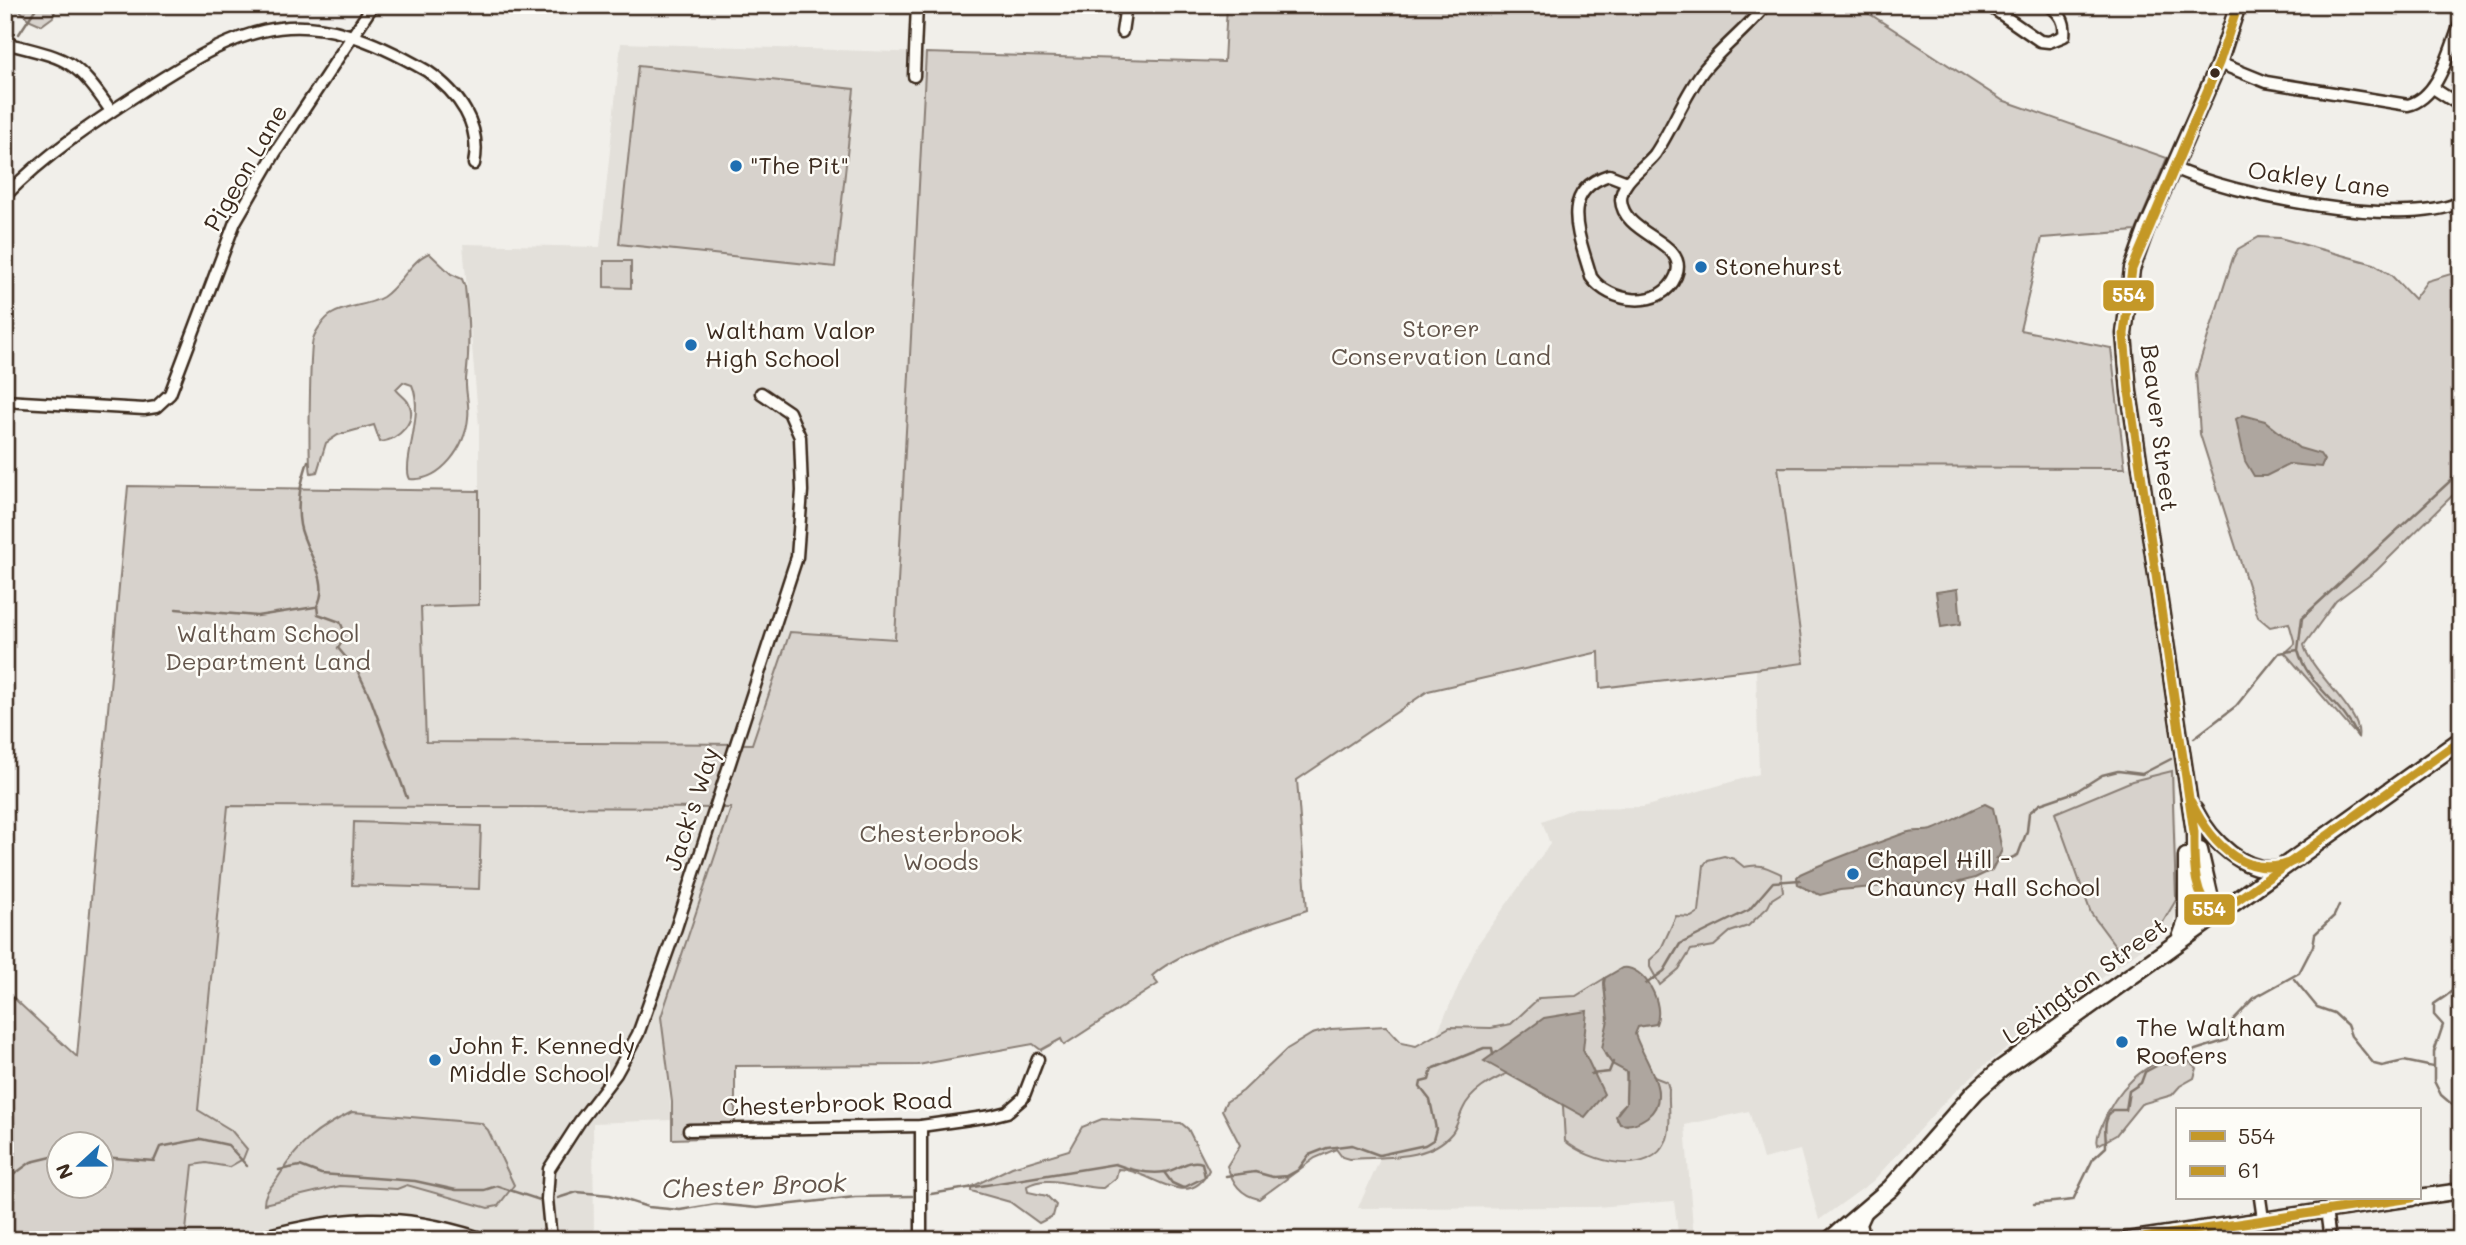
<svg xmlns="http://www.w3.org/2000/svg" width="2466" height="1245" viewBox="0 0 2466 1245" font-family="Mali,sans-serif">
<style>
.built{fill:#e3e0da}
.green{fill:#d7d2cc;stroke:#897e75;stroke-width:2;fill-rule:evenodd}
.water{fill:#aea69f;stroke:#80746b;stroke-width:2}
.lines{fill:none;stroke-linecap:round;stroke-linejoin:round}
.stream{stroke:#80746b;stroke-width:2.5}
.minor-casing{stroke:#3b2a1e;stroke-width:15}
.secondary-casing{stroke:#3b2a1e;stroke-width:19}
.primary-casing{stroke:#3b2a1e;stroke-width:21}
.minor{stroke:#fdfcf7;stroke-width:10}
.secondary{stroke:#fdfcf7;stroke-width:14}
.primary{stroke:#fdfcf7;stroke-width:16}
.bus-1-casing{stroke:#fdfcf7;stroke-width:14}
.bus-2-casing{stroke:#fdfcf7;stroke-width:14}
.bus-1{stroke:#c49828;stroke-width:9}
.bus-2{stroke:#c49828;stroke-width:9}
.bus-dot{fill:#3b2a1e;stroke:#fdfcf7;stroke-width:2.5}
.poi-dot{fill:#1f6fb2;stroke:#fdfcf7;stroke-width:2.5}
.labels{text-anchor:middle;stroke-width:5;stroke-linejoin:round;paint-order:stroke}
.poi-label{font-size:24px;fill:#3b2a1e;stroke:#fdfcf7;text-anchor:start}
.street-label{font-size:24px;fill:#3b2a1e;stroke:#fdfcf7}
.park-label{font-size:24px;fill:#62544a;stroke:#fdfcf7}
.water-label{font-size:26px;font-style:italic;fill:#63554b;stroke:#fdfcf7}
.line-badge{stroke:#fdfcf7;stroke-width:2.5}
.badge-label{font-size:19px;text-anchor:middle;font-weight:bold;fill:#fff}
</style>
<rect width="100%" height="100%" fill="#f1efea"/>
<filter id="ink" filterUnits="userSpaceOnUse"><feTurbulence type="fractalNoise" baseFrequency=".0143" numOctaves="2"/><feDisplacementMap in="SourceGraphic" scale="14" xChannelSelector="R" yChannelSelector="G"/><feConvolveMatrix kernelMatrix="1 2 1 2 8 2 1 2 1" color-interpolation-filters="sRGB"/></filter>
<g filter="url(#ink)">
<g class="built">
<path d="M621 43 926 53 895 639 790 632 752 744 425 742 421 606 479 604V426L463 244 600 247Z"/>
<path d="M1778 467H2131L2174 768 2178 904 2172 926 1981 1068 1948 1098 1873 1181 1819 1220 1800 1150 1763 1159 1749 1111 1685 1125 1694 1240H1679L1674 1201 1596 1207 1358 1208 1477 945 1550 844 1542 821 1575 808 1643 807 1759 774 1756 669 1804 663Z"/>
<path d="M228 806 731 808 661 1017 672 1120 593 1123 594 1240H504L426 1218 370 1212 301 1219 223 1240H185Z"/>
</g>
<g class="green">
<path d="M15 5H57L53 17 42 25 28 19Z"/>
<path d="M1227 5H1856L2002 100 2167 158 2136 231 2042 238 2020 330 2111 348 2125 468 1778 467 1804 663 1600 688 1599 652 1428 691 1297 780 1307 910C1265 925 1183 947 1152 976L1158 984 1064 1045 1061 1039 1041 1050 1033 1044 918 1065 735 1066V1137L672 1139V1102L661 1017 731 808 228 806 198 1110 231 1130 247 1149 243 1159 229 1167 206 1163 193 1165 185 1240H5V990L77 1057 128 486 479 491V605L421 607 426 742 752 744 790 632 895 639 926 53 1224 62ZM60 1144H102V1186H60Z"/>
<path d="M638 66 854 89 835 267 619 244Z"/>
<path d="M2259 237 2280 238 2374 264 2391 275 2414 299 2427 281 2461 271V487L2376 571 2336 601 2304 645C2310 672 2364 713 2358 737L2285 653 2295 644 2289 623 2270 627 2258 617 2200 434 2196 374 2233 258 2238 249Z"/>
<path d="M429 253 451 274 462 279 465 287C469 318 470 348 466 379 465 392 470 405 468 418 466 446 441 482 410 479 401 465 425 413 412 385L403 382 396 389C399 394 405 397 408 402 419 421 398 440 380 442L374 425 338 435 326 443 317 472 311 473C308 462 310 349 313 339 316 330 325 318 332 314 348 305 368 306 383 297 401 285 410 261 429 253Z"/>
<path d="M604 261H631V288L604 287Z"/>
<path d="M2172 771 2176 900 2163 922 2120 952 2091 913 2055 813 2132 781Z"/>
<path d="M354 822 481 826 479 889 352 885Z"/>
<path d="M1724 856 1734 859 1744 867C1761 863 1766 867 1781 874L1783 892 1772 899 1768 907 1748 926 1730 932 1714 946 1691 950 1679 969 1660 985 1650 967V960L1660 951 1676 916 1691 917 1699 912 1704 865 1708 860Z"/>
<path d="M1605 978C1602 991 1608 1004 1608 1017 1608 1042 1591 1056 1624 1068 1629 1075 1625 1093 1626 1103L1619 1110 1617 1120 1627 1125 1658 1092 1654 1077 1667 1082 1669 1089C1668 1104 1672 1125 1667 1139 1651 1179 1590 1162 1565 1141L1563 1106 1557 1096 1508 1073C1491 1081 1471 1091 1463 1109 1459 1117 1457 1127 1452 1133 1428 1162 1382 1156 1349 1159L1342 1157 1336 1149 1315 1158 1259 1199C1240 1195 1233 1183 1227 1166L1240 1145 1222 1110 1226 1102 1243 1091 1287 1049 1312 1034 1331 1029 1386 1026 1402 1043 1416 1046 1450 1027 1491 1028 1511 1024 1539 998 1576 996Z"/>
<path d="M2182 1056 2197 1068 2194 1078 2180 1086 2172 1095 2141 1104 2116 1135 2098 1145C2096 1138 2099 1132 2102 1125 2115 1091 2144 1060 2182 1056Z"/>
<path d="M352 1112 481 1123 488 1130 514 1185 498 1206 488 1208 407 1185 397 1189 340 1186 264 1204C264 1191 273 1186 279 1176 299 1143 317 1129 352 1112Z"/>
<path d="M1102 1119 1181 1123 1188 1129 1209 1170C1189 1213 1149 1169 1118 1169L1116 1178 1103 1188C1080 1189 1048 1173 1027 1186L1028 1192 1047 1196 1056 1205 1053 1216 1039 1223 1010 1202 971 1191V1187L1012 1167 1069 1150 1082 1127Z"/>
</g>
<g class="water">
<path d="M2243 415 2265 421 2299 448 2320 454 2324 460 2321 467 2290 464 2266 476H2254L2245 461 2236 419Z"/>
<path d="M1958 589 1961 624 1941 627 1936 592Z"/>
<path d="M1985 804 1993 808 2002 850 1992 870 1975 878 1937 888 1917 883 1840 890 1820 895 1798 885 1797 877 1800 874C1834 858 1869 846 1905 833 1913 830 1923 832 1932 830 1951 823 1966 811 1985 804Z"/>
<path d="M1622 968C1645 965 1665 1005 1656 1024L1638 1027 1635 1034C1642 1058 1675 1096 1647 1117 1638 1123 1631 1126 1620 1124L1616 1116 1626 1103 1627 1072 1612 1064 1602 1048 1608 1020 1604 983 1605 978Z"/>
<path d="M1587 1011 1583 1050 1604 1094 1585 1117 1484 1061 1544 1018Z"/>
</g>
<g class="lines">
<g class="stream">
<path d="M19 34 38 5"/>
<path d="M5 56 7 52"/>
<path d="M308 461C301 483 296 501 300 525 305 552 332 580 317 606L318 614 340 622C346 633 345 638 338 648L358 672 370 697 407 798"/>
<path d="M176 609 257 616 315 607"/>
<path d="M2298 650C2308 687 2342 701 2358 737"/>
<path d="M2461 659V664"/>
<path d="M2194 738 2236 706 2279 653 2298 650 2302 618 2461 471"/>
<path d="M1996 858 2009 859 2018 855 2027 831 2029 813 2040 804 2075 792 2102 775 2118 771 2142 774 2171 759"/>
<path d="M2294 979 2317 1007 2334 1013 2347 1025 2351 1036 2374 1064 2382 1066 2404 1061 2433 1067"/>
<path d="M1646 984 1664 971 1680 944 1749 910 1773 882 1800 880"/>
<path d="M1591 1074 1609 1072 1613 1062"/>
<path d="M102 1157 154 1161 160 1147 201 1139 228 1145 247 1166"/>
<path d="M279 1170 300 1166 321 1174 415 1181 456 1190H484L497 1186 540 1200"/>
<path d="M1226 1176 1255 1172 1273 1177 1287 1176 1298 1170 1309 1155 1327 1148 1352 1145 1379 1155 1425 1145 1433 1140 1436 1129 1430 1100 1420 1087 1421 1082 1429 1080 1432 1069 1484 1048H1492L1493 1055"/>
<path d="M2459 1180 2454 1143 2455 1107 2441 1095 2434 1081V1052L2443 1025 2434 1015V1004C2454 990 2453 995 2456 971L2461 969"/>
<path d="M5 1181 31 1162 60 1155"/>
<path d="M931 1194 1115 1164C1131 1170 1148 1175 1165 1172 1178 1170 1189 1158 1202 1163L1205 1177 1183 1188 1172 1183 1164 1172"/>
<path d="M558 1198 577 1192 610 1195 648 1207 680 1210 716 1204 757 1208 855 1197 912 1196"/>
<path d="M2034 1204 2073 1200 2093 1159 2106 1147C2106 1133 2102 1123 2112 1110H2126L2129 1091 2141 1083 2145 1072 2160 1064H2173L2189 1052 2227 1040 2233 1020 2254 998 2299 973 2313 946 2315 934 2334 916 2339 905"/>
<path d="M2457 1240 2460 1201"/>
</g>
<g class="minor-casing">
<g id="minor">
<path d="M1988 5 2040 41 2049 42 2064 36C2066 21 2060 14 2049 5"/>
<path d="M1122 32 1126 5"/>
<path d="M5 43C67 59 74 57 111 111"/>
<path d="M2219 63 2266 82 2408 105C2440 97 2449 50 2461 22"/>
<path d="M914 76 917 5"/>
<path d="M2433 88 2461 106"/>
<path d="M2173 168C2233 195 2401 230 2461 202"/>
<path d="M1627 182 1609 175C1556 192 1581 239 1591 277 1609 303 1661 311 1676 276 1690 241 1623 236 1621 200 1621 180 1644 168 1655 154 1673 127 1684 96 1703 71 1722 47 1747 29 1766 5"/>
<path d="M5 196C45 155 93 123 141 92 252 20 305 0 427 71 459 93 482 125 474 164"/>
<path d="M5 401 144 409 156 407 170 394 235 222 275 153 373 5"/>
<path d="M921 1126V1240"/>
<path d="M689 1130 921 1126 991 1116 1007 1112 1023 1098 1038 1059"/>
<path d="M2260 1198 2263 1219"/>
<path d="M2326 1210 2330 1240"/>
<path d="M551 1240 547 1199 549 1169 580 1121 616 1074 638 1034 676 928 797 557 802 491 800 437 789 412 761 393"/>
</g>
</g>
<g class="secondary-casing">
<g id="secondary">
<path d="M2195 810C2210 840 2246 876 2282 868"/>
<path d="M2200 850 2215 916"/>
<path d="M2215 916C2190 896 2195 861 2194 832L2129 392 2124 334 2132 269 2146 230 2219 63 2238 5"/>
<path d="M2178 943 2186 921V856"/>
<path d="M2419 1197 2461 1191"/>
<path d="M1863 1240 1859 1224 1864 1213"/>
<path d="M2127 1240 2412 1198"/>
</g>
</g>
<g class="primary-casing">
<g id="primary">
<path d="M261 1240C345 1218 394 1214 477 1240"/>
<path d="M311 1240 353 1235 413 1240"/>
<path d="M1830 1240 1891 1188 1975 1092 2001 1069 2461 740"/>
</g>
</g>
<use href="#minor" class="minor"/>
<use href="#secondary" class="secondary"/>
<use href="#primary" class="primary"/>
<g class="bus-1-casing">
<g id="bus-1">
<path d="M2238 5 2219 63 2132 269 2124 334 2129 392 2194 832C2194 863 2192 893 2215 916L2461 740"/>
<path d="M2191 802C2212 845 2248 884 2298 859"/>
</g>
</g>
<g class="bus-2-casing">
<path id="bus-2" d="M2129 1240 2412 1198"/>
</g>
<use href="#bus-1" class="bus-1"/>
<use href="#bus-2" class="bus-2"/>
</g>
</g>
<circle class="bus-dot" cx="2215" cy="73" r="6"/>
<g class="poi-dot">
<circle cx="736" cy="166" r="7"/>
<circle cx="1701" cy="267" r="7"/>
<circle cx="691" cy="345" r="7"/>
<circle cx="1853" cy="874" r="7"/>
<circle cx="2122" cy="1042" r="7"/>
<circle cx="435" cy="1060" r="7"/>
</g>
<g class="labels">
<g class="poi-label">
<text x="750" y="174">"The Pit"</text>
<text x="1715" y="275">Stonehurst</text>
<text x="705" y="339">Waltham Valor<tspan x="705" dy="28">High School</tspan></text>
<text x="1867" y="868">Chapel Hill -<tspan x="1867" dy="28">Chauncy Hall School</tspan></text>
<text x="2136" y="1036">The Waltham<tspan x="2136" dy="28">Roofers</tspan></text>
<text x="449" y="1054">John F. Kennedy<tspan x="449" dy="28">Middle School</tspan></text>
</g>
<g class="street-label">
<text transform="translate(246 168) rotate(-60)" y="8">Pigeon Lane</text>
<text transform="translate(2319 180) rotate(8)" y="8">Oakley Lane</text>
<text transform="translate(2159 428) rotate(83)" y="8">Beaver Street</text>
<text transform="translate(692 809) rotate(-72)" y="8">Jack's Way</text>
<text transform="translate(2085 981) rotate(-36)" y="8">Lexington Street</text>
<text transform="translate(837 1104) rotate(-2)" y="8">Chesterbrook Road</text>
</g>
<g class="park-label">
<text x="1441" y="337">Storer<tspan x="1441" dy="28">Conservation Land</tspan></text>
<text x="268" y="642">Waltham School<tspan x="268" dy="28">Department Land</tspan></text>
<text x="941" y="842">Chesterbrook<tspan x="941" dy="28">Woods</tspan></text>
</g>
<g class="water-label">
<text transform="translate(754 1186) rotate(-2)" y="9">Chester Brook</text>
</g>
</g>
<g class="line-badge">
<rect x="2102" y="279" width="53" height="33" rx="7" fill="#c49828"/>
<rect x="2183" y="893" width="53" height="33" rx="7" fill="#c49828"/>
</g>
<g class="badge-label">
<text x="2129" y="302">554</text>
<text x="2209" y="916">554</text>
</g>
<rect width="2466" height="1245" fill="none" stroke="#fdfcf7" stroke-width="28"/>
<rect x="14" y="14" width="2438" height="1217" fill="none" stroke="#3b2a1e" stroke-width="2.5" filter="url(#ink)"/>
<rect x="2176" y="1108" width="245" height="91" fill="#fdfcf7" stroke="#afa8a0" stroke-width="2"/>
<rect x="2190" y="1131" width="35" height="10" fill="#c49828" stroke="#afa8a0" stroke-width="2"/>
<text x="2238" y="1144" font-size="21" fill="#3b2a1e">554</text>
<rect x="2190" y="1166" width="35" height="10" fill="#c49828" stroke="#afa8a0" stroke-width="2"/>
<text x="2238" y="1178" font-size="21" fill="#3b2a1e">61</text>
<g transform="translate(80 1165) rotate(248)"><circle r="33" fill="#fdfcf7" stroke="#afa8a0" stroke-width="2"/>
<path d="M0-5L12 26L0 18L-12 26Z" fill="#1f6fb2"/>
<text y="-10" font-size="19" font-weight="bold" text-anchor="middle" fill="#3b2a1e">N</text>
</g>
</svg>
